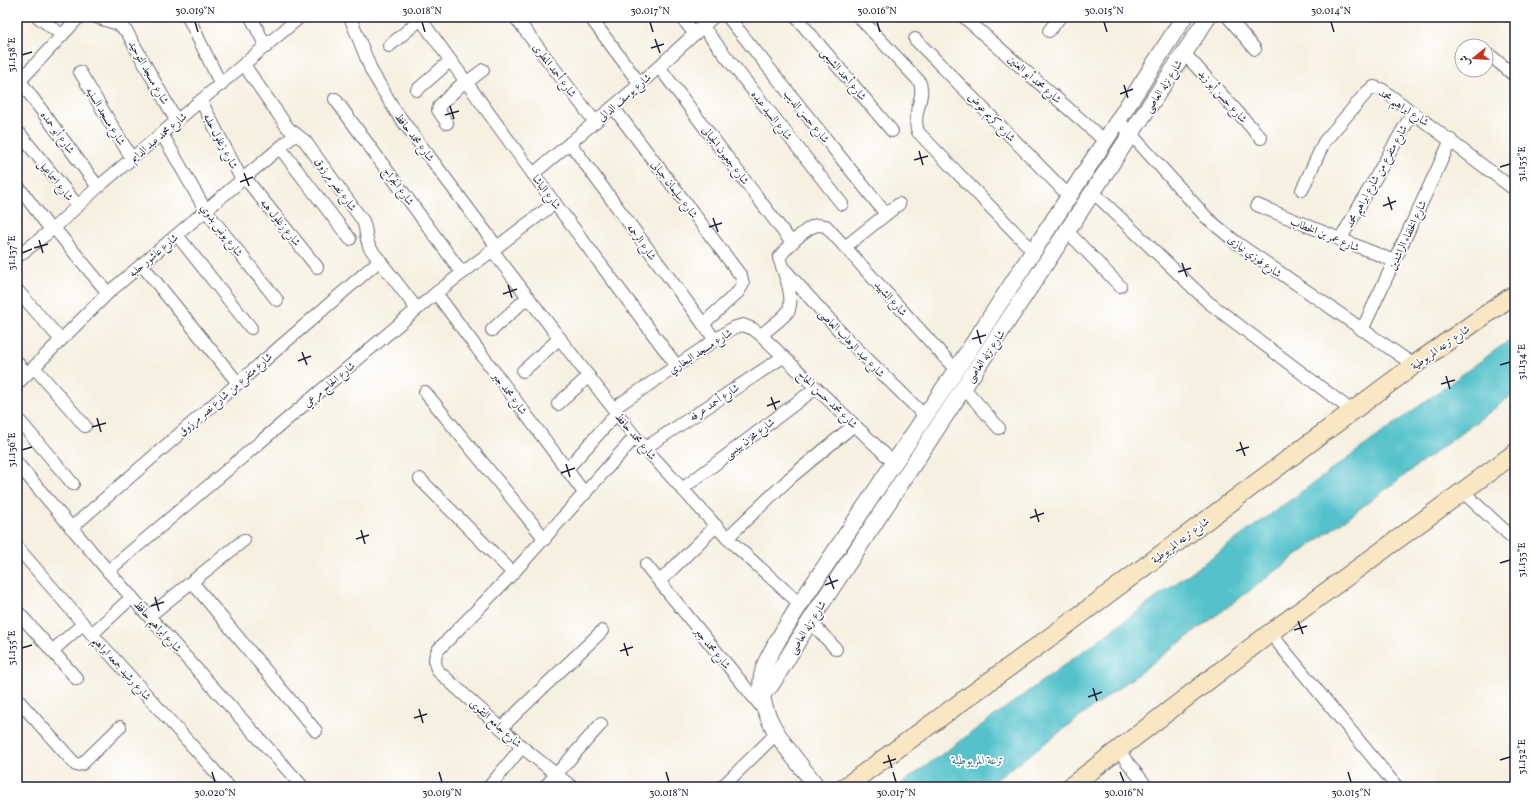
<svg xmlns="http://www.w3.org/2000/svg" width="1532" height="804" viewBox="0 0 1532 804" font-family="Vollkorn,Amiri,serif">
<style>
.water{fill:#55c2cb;stroke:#3c7283}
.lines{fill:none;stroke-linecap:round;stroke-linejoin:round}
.minor-casing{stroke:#6c6a75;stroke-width:14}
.tertiary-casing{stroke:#6c6a75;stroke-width:18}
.secondary-casing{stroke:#6c6a75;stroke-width:20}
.minor{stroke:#fff;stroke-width:12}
.tertiary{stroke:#fff;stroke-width:16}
.secondary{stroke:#f9e7c3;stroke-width:18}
.ticks{fill:none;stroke:#22223b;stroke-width:1.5}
.labels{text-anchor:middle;stroke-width:3.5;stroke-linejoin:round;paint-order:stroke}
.street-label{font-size:11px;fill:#22223b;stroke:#fff}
.water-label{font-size:12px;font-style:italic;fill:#366275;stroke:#fff}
.neatline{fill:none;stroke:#22223b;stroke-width:1.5}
.ticks-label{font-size:10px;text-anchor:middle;fill:#22223b}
</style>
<rect width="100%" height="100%" fill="#fff"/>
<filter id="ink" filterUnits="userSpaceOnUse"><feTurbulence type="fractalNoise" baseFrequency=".025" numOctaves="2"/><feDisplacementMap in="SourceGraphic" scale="8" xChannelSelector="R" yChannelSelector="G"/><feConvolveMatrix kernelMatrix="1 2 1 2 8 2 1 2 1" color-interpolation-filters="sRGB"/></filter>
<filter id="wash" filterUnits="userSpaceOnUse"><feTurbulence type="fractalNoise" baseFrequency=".012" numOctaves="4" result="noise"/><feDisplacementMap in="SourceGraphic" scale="16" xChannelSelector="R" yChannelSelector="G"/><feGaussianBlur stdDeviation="0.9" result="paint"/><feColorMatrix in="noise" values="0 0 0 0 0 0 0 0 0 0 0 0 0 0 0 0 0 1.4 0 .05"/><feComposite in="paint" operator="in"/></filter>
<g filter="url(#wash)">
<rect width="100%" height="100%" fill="#f6f0e0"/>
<path class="water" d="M1515 336V393L986 787H897Z"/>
</g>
<g filter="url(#ink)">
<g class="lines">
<g class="minor-casing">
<g id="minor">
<path d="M38 17 62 35"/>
<path d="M96 17 118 24 127 32 177 122"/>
<path d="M188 17 221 85"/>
<path d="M251 17 266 47"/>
<path d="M350 17 372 72 396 112 497 247"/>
<path d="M419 17 533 174 677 366"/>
<path d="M515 17 595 122"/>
<path d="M590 17 640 84"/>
<path d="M681 17 695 34"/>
<path d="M728 17 886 214"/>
<path d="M796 17 892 131"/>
<path d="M859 17 919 81C927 96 911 112 918 132L1033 251"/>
<path d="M964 17 1105 141"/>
<path d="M1228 17 1255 49"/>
<path d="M703 27 842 204"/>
<path d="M1049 31 1060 17"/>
<path d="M915 39 1069 196"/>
<path d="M389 46 420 20"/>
<path d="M1184 53 1261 138"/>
<path d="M1491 56 1515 76"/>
<path d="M244 65 288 128 305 141 363 221C367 230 365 239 370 248L417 309"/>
<path d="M659 67 792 243"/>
<path d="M80 72 132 159"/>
<path d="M17 77 98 187"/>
<path d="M466 83 483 70"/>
<path d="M17 84 79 17"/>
<path d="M417 90 450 61"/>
<path d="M335 99 462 273"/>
<path d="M201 101 242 180"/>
<path d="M613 107 741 276 743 284 738 292 703 324"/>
<path d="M1119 121 1207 218 1237 243 1414 365"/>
<path d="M447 123 438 110 440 105 465 81"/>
<path d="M20 134 78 206"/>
<path d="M162 134 206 211 277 300"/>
<path d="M570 143 715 340"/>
<path d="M280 148 350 239"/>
<path d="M533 174 640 84 713 17"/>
<path d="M245 178 317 267"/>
<path d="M17 185 51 230"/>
<path d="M1302 190 1324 142 1367 92 1374 87 1383 90 1515 190"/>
<path d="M1093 192 1208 302 1352 411"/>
<path d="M1257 205 1394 261"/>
<path d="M54 228 108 293"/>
<path d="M1067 231 1120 286"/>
<path d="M177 235 251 328"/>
<path d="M1340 240 1413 112"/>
<path d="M845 247 899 204"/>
<path d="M492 250 635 437 727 538 800 604"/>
<path d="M17 257 54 228 98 187 300 17"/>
<path d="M142 265 238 383"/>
<path d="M785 270 845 337 925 416"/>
<path d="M17 290 61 340"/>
<path d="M436 293 585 494"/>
<path d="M492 330 528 297"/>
<path d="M1362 330 1451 140"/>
<path d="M761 335C767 330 786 316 789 310 794 294 784 273 779 258 785 249 806 227 817 225 819 225 823 226 826 226L956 370"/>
<path d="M17 362 27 374"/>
<path d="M34 367 85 426"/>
<path d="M523 371 560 338"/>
<path d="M17 384 108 293 296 134"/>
<path d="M964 388 999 428"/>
<path d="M425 392 545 539"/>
<path d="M558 404 589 376"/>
<path d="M614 408 733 328 743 325 753 329 761 335 894 463"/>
<path d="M17 418 73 484"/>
<path d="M645 448 783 357"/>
<path d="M17 463 108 571 303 787"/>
<path d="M567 469 617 413"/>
<path d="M420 479 513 573"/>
<path d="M682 489 816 388"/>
<path d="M1462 491 1515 540"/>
<path d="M71 528 380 260"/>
<path d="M727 538 790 478 854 425"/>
<path d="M17 547 92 634 229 787"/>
<path d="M646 565 764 710"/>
<path d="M108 571 436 293 555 203"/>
<path d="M660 581 716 526"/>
<path d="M192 582 316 731"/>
<path d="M17 611 77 679"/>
<path d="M149 616 244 540"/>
<path d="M810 621 836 649"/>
<path d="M1270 633 1397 787"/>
<path d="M92 634 132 597"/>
<path d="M52 651 83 624"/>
<path d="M17 699 76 765 82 764 120 727"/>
<path d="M501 728 602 631"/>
<path d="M1118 750 1147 787"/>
<path d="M489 787 522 747"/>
<path d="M545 787 601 724"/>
<path d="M572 787 522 747 438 671C434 663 434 658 438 650L513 573 635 437"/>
<path d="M722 787 777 733"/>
</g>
</g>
<g class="tertiary-casing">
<g id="tertiary">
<path d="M761 695 771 685 810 621 1208 17"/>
<path d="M817 787C792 753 748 711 765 665 774 644 788 624 800 604L956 370 1105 141 1184 17"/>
</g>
</g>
<g class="secondary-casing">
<g id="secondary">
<path d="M845 787 1068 624 1414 365 1515 294"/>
<path d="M1070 787 1270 633 1515 453"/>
</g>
</g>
<use href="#minor" class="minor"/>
<use href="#tertiary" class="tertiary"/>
<use href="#secondary" class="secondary"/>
</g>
</g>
<path class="ticks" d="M195 22 198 32M422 22 425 32M650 22 653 32M877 22 880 32M1104 22 1107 32M1331 22 1334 32M655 39 660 53M651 48 664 44M22 55 32 52M1124 85 1128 98M1120 94 1133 89M450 106 454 119M445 115 459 111M919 151 923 165M914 160 928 156M1500 167 1510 164M244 173 249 186M240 182 253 177M1388 197 1392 210M1383 206 1396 201M713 218 718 232M709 227 722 223M39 240 43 253M34 248 48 244M22 253 32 249M1182 263 1187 277M1178 272 1191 268M508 285 512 298M503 294 517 289M977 330 981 344M972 339 986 335M302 352 307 365M298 361 311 356M1500 365 1510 362M1446 376 1450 389M1441 384 1455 380M771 397 776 410M767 406 780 401M97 418 101 432M92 427 106 423M1240 442 1245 456M22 450 32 447M1236 451 1249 447M566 464 570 477M561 473 575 468M1035 509 1039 522M1030 518 1044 513M361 530 365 544M356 539 369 535M1500 563 1510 560M829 576 834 589M825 585 838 580M155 597 159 611M151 606 164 602M1298 621 1303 634M1294 630 1307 626M624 643 628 656M22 648 32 645M620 651 633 647M1093 688 1097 701M1088 697 1102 692M419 709 423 723M414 718 427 714M888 755 892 768M1500 760 1510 757M883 763 896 759M212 772 215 782M439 772 442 782M666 772 669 782M893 772 896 782M1120 772 1124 782M1348 772 1351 782"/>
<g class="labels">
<g class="street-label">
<text transform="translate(555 70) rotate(53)" y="4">شارع أحمد المطرى</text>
<text transform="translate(149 72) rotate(61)" y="4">شارع مسجد التوحيد</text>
<text transform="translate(844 74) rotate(50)" y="4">شارع أحمد الشيمى</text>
<text transform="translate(1035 79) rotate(41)" y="4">شارع محمد أبو العنين</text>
<text transform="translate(1163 86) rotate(-57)" y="4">شارع نزله العاصى</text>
<text transform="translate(1223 96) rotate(48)" y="4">شارع حسن أبو زيد</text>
<text transform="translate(624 97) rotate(-41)" y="4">شارع يوسف الدالى</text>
<text transform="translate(1404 107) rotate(34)" y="4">شارع ابراهيم محمد</text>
<text transform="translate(772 115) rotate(52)" y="4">شارع السيد عبده</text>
<text transform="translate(106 116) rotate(59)" y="4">شارع مسجد السنيه</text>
<text transform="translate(807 116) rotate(51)" y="4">شارع حسن الديب</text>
<text transform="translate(992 117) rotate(46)" y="4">شارع كريم عوض</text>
<text transform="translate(58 132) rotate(54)" y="4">شارع أبو حمده</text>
<text transform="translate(158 137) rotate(-40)" y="4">شارع محمد عبد الدايم</text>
<text transform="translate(415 137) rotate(53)" y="4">شارع محمد حافظ</text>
<text transform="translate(221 141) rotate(62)" y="4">شارع زغلول حلبه</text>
<text transform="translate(726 155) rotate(53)" y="4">شارع جعيون الجبالى</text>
<text transform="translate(1376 176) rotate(-61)" y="4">شارع متفرع من شارع ابراهيم محمد</text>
<text transform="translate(56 180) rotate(51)" y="4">شارع اسماعيل</text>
<text transform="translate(336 184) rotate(54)" y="4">شارع نصر مرزوق</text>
<text transform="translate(399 186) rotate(54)" y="4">شارع الجراج</text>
<text transform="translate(675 189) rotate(53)" y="4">شارع سليمان جبالى</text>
<text transform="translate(547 192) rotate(53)" y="4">شارع الباشا</text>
<text transform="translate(281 222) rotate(51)" y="4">شارع زغلول هبه</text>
<text transform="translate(222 230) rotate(53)" y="4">شارع يونس بدوي</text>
<text transform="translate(1325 234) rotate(22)" y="4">شارع عمر بن الخطاب</text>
<text transform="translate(1407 235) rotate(-65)" y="4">شارع الخلفاء الراشدين</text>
<text transform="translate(642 242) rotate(54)" y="4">شارع الرحمه</text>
<text transform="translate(153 255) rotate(-40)" y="4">شارع عاشور حلبه</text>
<text transform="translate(1255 256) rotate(36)" y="4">شارع فوزي نيازى</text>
<text transform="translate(891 298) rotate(48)" y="4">شارع الشهيد</text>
<text transform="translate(852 343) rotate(46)" y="4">شارع عبد الوهاب العاصى</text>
<text transform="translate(1440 347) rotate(-35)" y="4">شارع ترعه المريوطية</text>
<text transform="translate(700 351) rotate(-33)" y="4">شارع مسجد البخاري</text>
<text transform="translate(985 356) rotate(-56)" y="4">شارع نزله العاصى</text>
<text transform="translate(329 384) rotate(-40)" y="4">شارع الحاج مرعي</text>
<text transform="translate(510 393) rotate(53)" y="4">شارع محمد جبر</text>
<text transform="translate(225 394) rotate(-41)" y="4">شارع متفرع من شارع نصر مرزوق</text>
<text transform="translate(828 399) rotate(44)" y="4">شارع محمد حسن الحاج</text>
<text transform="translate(714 402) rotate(-34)" y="4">شارع أحمد عرفه</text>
<text transform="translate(636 436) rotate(50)" y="4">شارع محمد حافظ</text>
<text transform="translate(749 438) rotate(-37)" y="4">شارع مخزن بيبسى</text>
<text transform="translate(1180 540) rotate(-37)" y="4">شارع ترعه المريوطية</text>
<text transform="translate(158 626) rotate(48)" y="4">شارع ابراهيم حافظ</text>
<text transform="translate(807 627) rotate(-58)" y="4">شارع نزله العاصى</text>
<text transform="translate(713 648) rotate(51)" y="4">شارع محمد جبر</text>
<text transform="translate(122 668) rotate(48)" y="4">شارع رشيد جمعه ابراهيم</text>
<text transform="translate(496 723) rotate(42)" y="4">شارع جامع التقوى</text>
</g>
<g class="water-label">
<text x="978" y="764">ترعة المريوطية</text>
</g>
</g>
<rect width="1532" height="804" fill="none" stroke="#fff" stroke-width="44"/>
<g transform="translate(1474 58) rotate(252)"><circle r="19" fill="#ffffff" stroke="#a7a7b1"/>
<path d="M0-3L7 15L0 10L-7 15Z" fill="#c8321e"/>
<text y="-6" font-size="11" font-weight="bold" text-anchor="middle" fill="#22223b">ش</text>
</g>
<rect x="22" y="22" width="1488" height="760" class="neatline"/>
<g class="ticks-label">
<text x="195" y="14">30.019°N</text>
<text x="422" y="14">30.018°N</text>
<text x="650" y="14">30.017°N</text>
<text x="877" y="14">30.016°N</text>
<text x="1104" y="14">30.015°N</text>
<text x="1331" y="14">30.014°N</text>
<text transform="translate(11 55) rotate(-90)" y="4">31.138°E</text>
<text transform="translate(1521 164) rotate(-90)" y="4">31.135°E</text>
<text transform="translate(11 253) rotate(-90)" y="4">31.137°E</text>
<text transform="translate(1521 362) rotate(-90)" y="4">31.134°E</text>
<text transform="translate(11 450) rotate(-90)" y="4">31.136°E</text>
<text transform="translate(1521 560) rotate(-90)" y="4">31.133°E</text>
<text transform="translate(11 648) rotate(-90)" y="4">31.135°E</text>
<text transform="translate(1521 757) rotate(-90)" y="4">31.132°E</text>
<text x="215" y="796">30.020°N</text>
<text x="442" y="796">30.019°N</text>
<text x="669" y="796">30.018°N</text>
<text x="896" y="796">30.017°N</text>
<text x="1124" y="796">30.016°N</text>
<text x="1351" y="796">30.015°N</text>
</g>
</svg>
